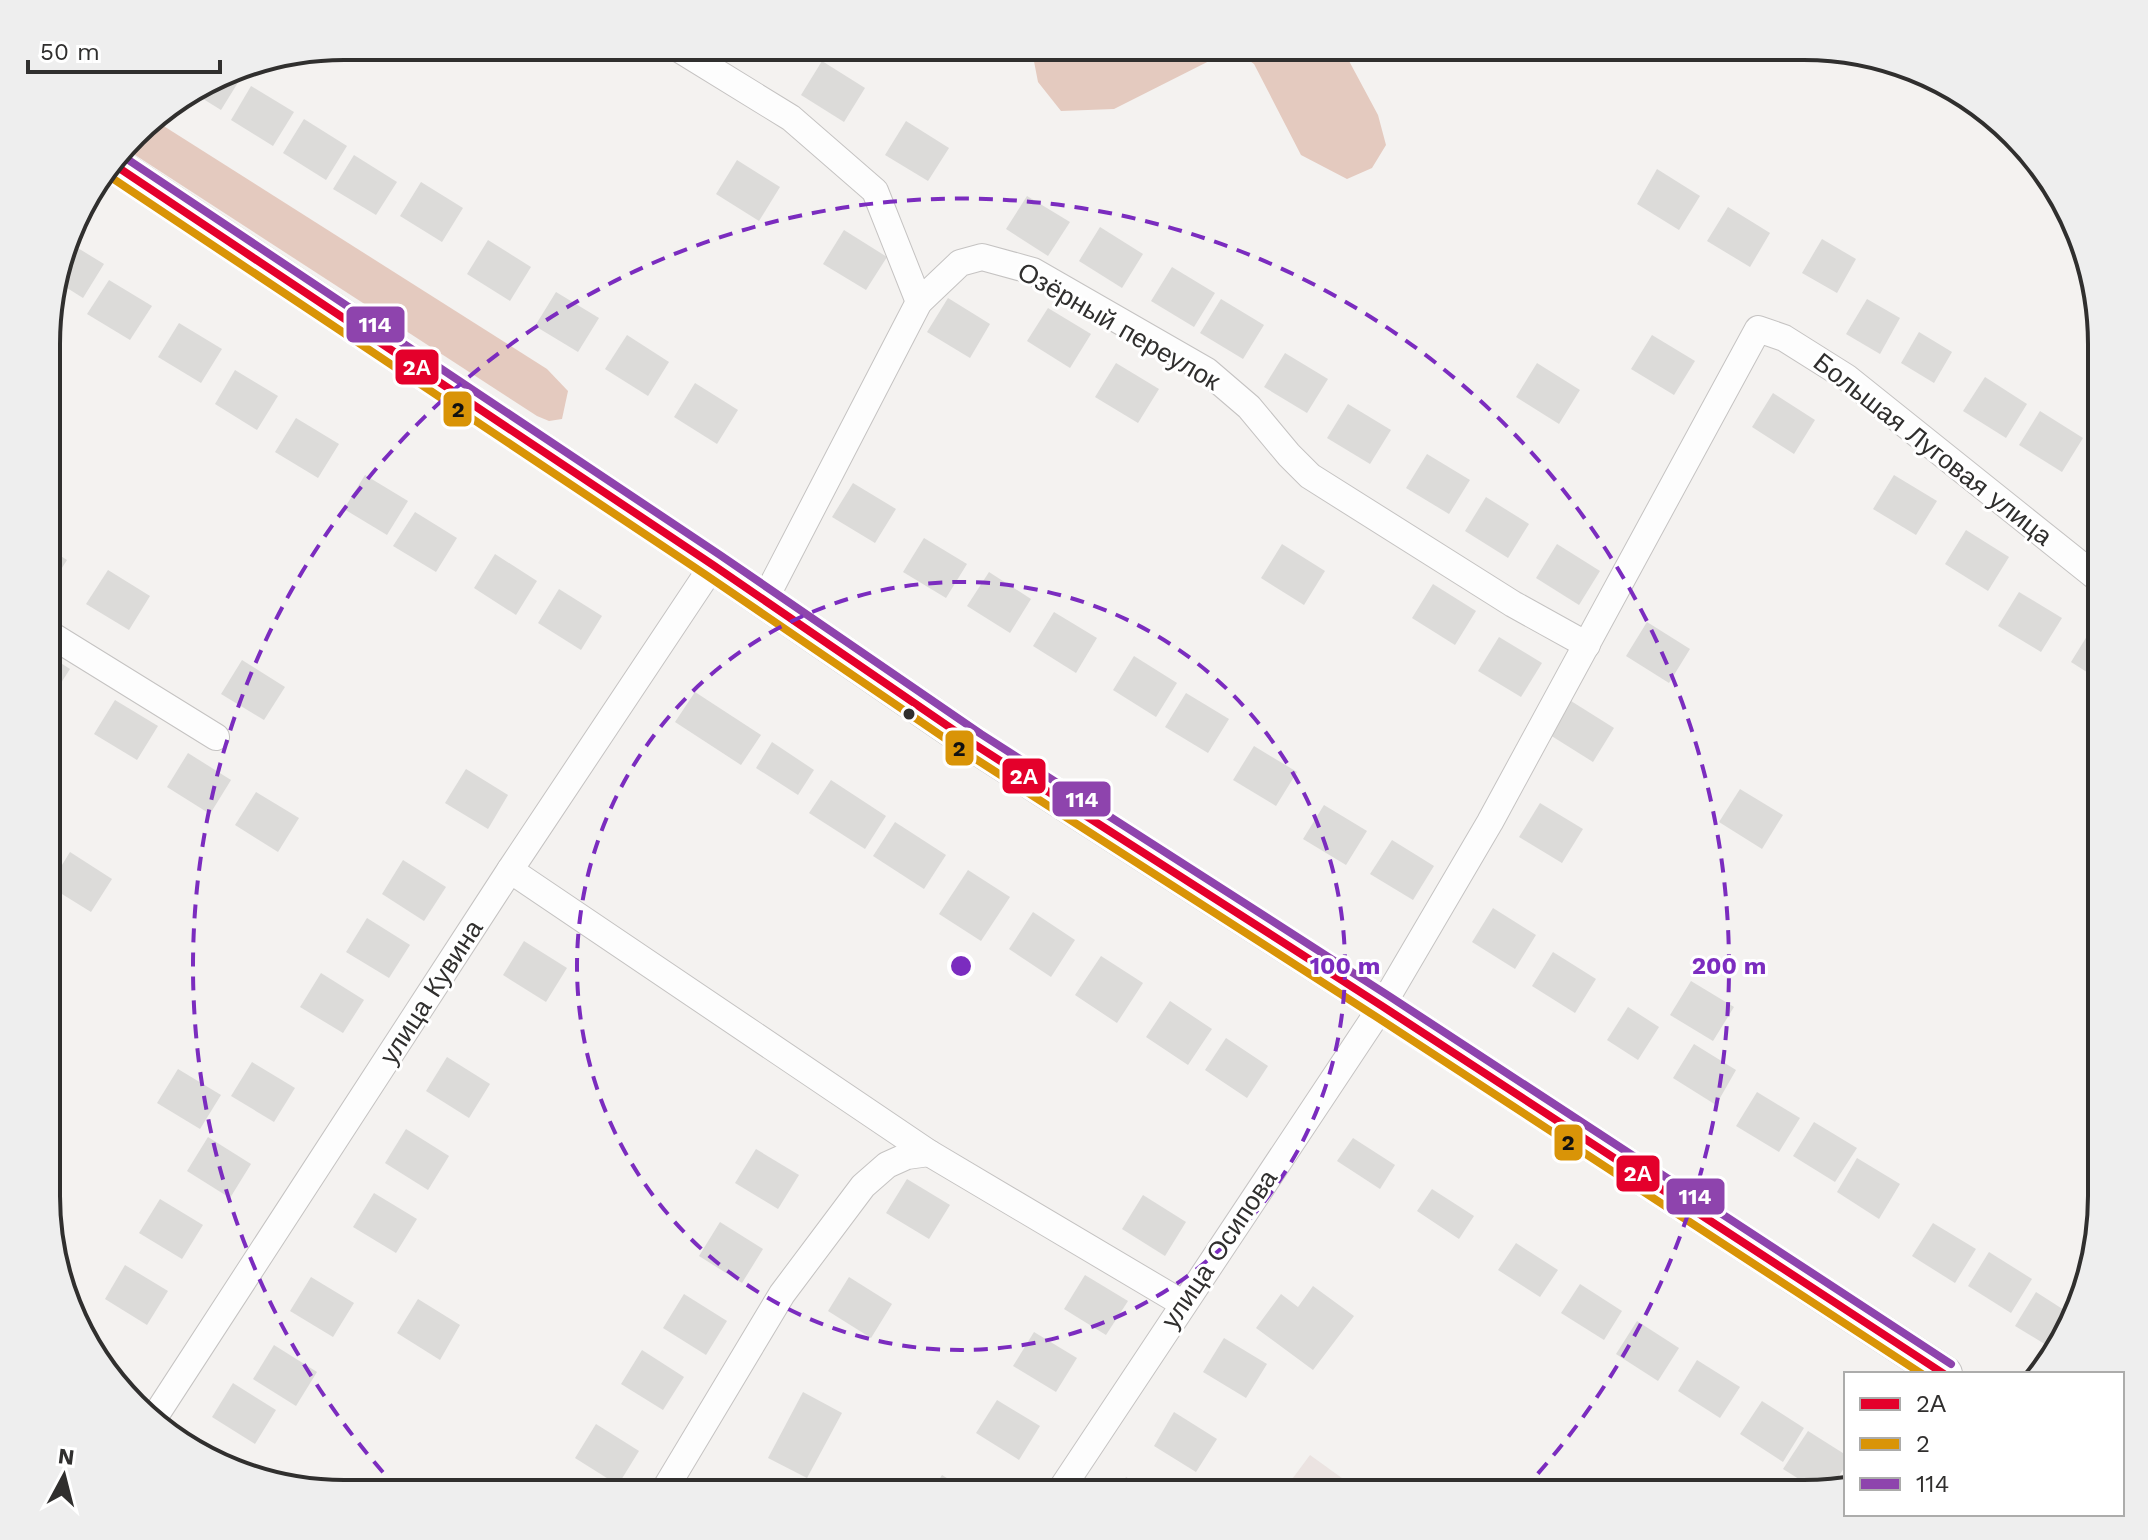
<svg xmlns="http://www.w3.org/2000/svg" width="2148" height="1540" viewBox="0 0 2148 1540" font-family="'Work Sans',sans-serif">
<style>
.built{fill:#ebe3e1}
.forest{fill:#e4cabf}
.building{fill:#dcdbd9}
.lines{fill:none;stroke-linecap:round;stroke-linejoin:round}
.street-casing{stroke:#c5c3c2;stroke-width:28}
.secondary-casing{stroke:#c5c3c2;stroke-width:38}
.street{stroke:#fdfdfd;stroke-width:26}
.secondary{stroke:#fdfdfd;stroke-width:36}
.bus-1-casing{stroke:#fff;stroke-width:14}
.bus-2-casing{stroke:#fff;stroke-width:14}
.bus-3-casing{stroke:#fff;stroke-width:14}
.bus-1{stroke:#e4002b;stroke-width:8}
.bus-2{stroke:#d99407;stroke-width:8}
.bus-3{stroke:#8e44ad;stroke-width:8}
.ring{fill:none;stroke:#7b2cbf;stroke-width:4;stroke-dasharray:14 10}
.bus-dot{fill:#302f2e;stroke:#fff;stroke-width:3}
.labels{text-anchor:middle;stroke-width:6;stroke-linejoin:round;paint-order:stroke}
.street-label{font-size:26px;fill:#302f2e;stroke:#fff}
.rim{fill:none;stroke:#302f2e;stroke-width:4}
.centre{fill:#7b2cbf;stroke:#fff;stroke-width:4}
.ring-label{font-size:24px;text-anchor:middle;font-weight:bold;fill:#7b2cbf;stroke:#fff;stroke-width:6;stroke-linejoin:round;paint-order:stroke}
.line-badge{stroke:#fff;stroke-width:3}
.badge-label{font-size:22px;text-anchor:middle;font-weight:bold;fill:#fff}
.pale-badge-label{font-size:22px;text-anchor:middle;font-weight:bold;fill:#111}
</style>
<rect width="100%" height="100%" fill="#f4f2f0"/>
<path class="built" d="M1310 1455 1364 1494H1281Z"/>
<g class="forest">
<path d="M1031 46H1341L1378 115 1386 145 1372 168 1347 179 1301 155 1254 64 1233 49 1114 109 1061 111 1038 82Z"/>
<path d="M151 118 547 369 568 391 562 419 549 421 537 416 132 153 127 147Z"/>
</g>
<g class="building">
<path d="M822 61 865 88 844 122 801 95Z"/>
<path d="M230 69 242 76 221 110 192 92Z"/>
<path d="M251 86 294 112 273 146 231 120Z"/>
<path d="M304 119 347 146 326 180 283 153Z"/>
<path d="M906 121 949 148 928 181 885 155Z"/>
<path d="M354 155 397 182 376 215 333 189Z"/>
<path d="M737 160 780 187 759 221 716 194Z"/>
<path d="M1657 169 1700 196 1679 230 1637 204Z"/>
<path d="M421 182 463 208 442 242 400 216Z"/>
<path d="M1027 196 1070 222 1048 256 1006 229Z"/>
<path d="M1728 207 1770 233 1750 267 1707 241Z"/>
<path d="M1100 227 1143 254 1122 288 1079 261Z"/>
<path d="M844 230 887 257 866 290 823 264Z"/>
<path d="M1822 239 1856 259 1837 293 1802 273Z"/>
<path d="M488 240 531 267 510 301 467 274Z"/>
<path d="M68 242 104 264 83 298 56 281Z"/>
<path d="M1172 267 1215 293 1194 327 1151 301Z"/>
<path d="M109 280 152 306 130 340 87 314Z"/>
<path d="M556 292 599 318 578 352 535 326Z"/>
<path d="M948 298 990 324 970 358 927 332Z"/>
<path d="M1221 299 1264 325 1243 359 1200 333Z"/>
<path d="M1867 299 1900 318 1880 354 1846 334Z"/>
<path d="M1048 308 1091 334 1070 368 1027 341Z"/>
<path d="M179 323 222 349 201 383 158 357Z"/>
<path d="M1919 332 1952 352 1934 383 1901 363Z"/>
<path d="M627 335 669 362 648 396 605 369Z"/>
<path d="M1652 335 1695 361 1674 395 1631 369Z"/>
<path d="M1285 353 1328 379 1307 413 1264 387Z"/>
<path d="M1116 363 1159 389 1138 423 1095 397Z"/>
<path d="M1537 363 1580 390 1559 424 1516 397Z"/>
<path d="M235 370 278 396 257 430 215 404Z"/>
<path d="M1985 377 2027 404 2006 438 1963 411Z"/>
<path d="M695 383 738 410 717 444 674 417Z"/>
<path d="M1773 393 1815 420 1794 454 1752 427Z"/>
<path d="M1348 404 1391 430 1370 464 1327 438Z"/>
<path d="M2040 411 2083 438 2062 472 2019 445Z"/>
<path d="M296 418 339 444 318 478 275 452Z"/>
<path d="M1427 454 1470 480 1449 514 1406 488Z"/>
<path d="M365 475 408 501 387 535 344 509Z"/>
<path d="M1894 475 1937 501 1916 535 1873 509Z"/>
<path d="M48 477 56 481 48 494Z"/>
<path d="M853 483 896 509 875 543 832 517Z"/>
<path d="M1486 497 1529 524 1508 558 1465 531Z"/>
<path d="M415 512 457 538 436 572 393 546Z"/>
<path d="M1966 530 2009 557 1988 591 1945 564Z"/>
<path d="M924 538 967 564 946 598 903 572Z"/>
<path d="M1282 544 1325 571 1304 605 1261 578Z"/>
<path d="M1557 544 1600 571 1579 605 1536 578Z"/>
<path d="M48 548 67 560 48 590Z"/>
<path d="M495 554 537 581 516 615 474 588Z"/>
<path d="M108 570 150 596 129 630 86 604Z"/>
<path d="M989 572 1031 599 1010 633 967 606Z"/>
<path d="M1433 584 1476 611 1455 645 1412 618Z"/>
<path d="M559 589 602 616 581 650 538 623Z"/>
<path d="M2019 592 2062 618 2041 652 1998 626Z"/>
<path d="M1054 612 1097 638 1076 673 1033 646Z"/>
<path d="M1647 622 1690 649 1669 683 1626 656Z"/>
<path d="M2092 628 2101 634V681L2071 662Z"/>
<path d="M1499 637 1542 663 1521 697 1478 671Z"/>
<path d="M48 655 70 669 48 703Z"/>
<path d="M1134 656 1177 683 1156 717 1113 690Z"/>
<path d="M242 660 285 687 264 720 221 694Z"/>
<path d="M695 692 761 735 741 765 675 722Z"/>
<path d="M1186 693 1229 719 1208 753 1165 727Z"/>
<path d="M115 700 158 726 137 760 94 734Z"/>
<path d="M1571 701 1614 728 1593 762 1550 735Z"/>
<path d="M772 742 814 770 798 795 756 768Z"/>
<path d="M1254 746 1297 772 1276 806 1233 780Z"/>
<path d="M188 753 231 780 210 814 167 787Z"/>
<path d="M466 769 508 795 488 829 445 803Z"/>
<path d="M831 780 886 816 865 849 809 813Z"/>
<path d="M1740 789 1783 815 1762 849 1719 822Z"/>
<path d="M256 792 299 818 278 852 235 825Z"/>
<path d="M1540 803 1583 829 1562 863 1519 837Z"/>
<path d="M1324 805 1367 831 1346 865 1303 839Z"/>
<path d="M895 822 946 855 924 889 873 856Z"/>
<path d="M1392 840 1434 866 1413 900 1370 874Z"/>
<path d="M70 852 112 879 91 912 49 886Z"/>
<path d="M403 860 446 887 424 921 382 894Z"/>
<path d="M968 870 1010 897 981 941 939 914Z"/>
<path d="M1493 908 1536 935 1515 969 1472 942Z"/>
<path d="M1033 912 1075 940 1051 977 1009 949Z"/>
<path d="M367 918 410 945 389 978 346 952Z"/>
<path d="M524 941 567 968 546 1002 503 975Z"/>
<path d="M1553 952 1596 979 1575 1013 1532 986Z"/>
<path d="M1101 956 1143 983 1117 1023 1075 995Z"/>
<path d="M48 973 58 979 48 994Z"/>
<path d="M321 973 364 1000 343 1033 300 1007Z"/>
<path d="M1691 981 1734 1007 1713 1041 1670 1015Z"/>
<path d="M1170 1001 1212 1029 1188 1065 1146 1037Z"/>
<path d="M1628 1007 1659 1027 1638 1060 1607 1040Z"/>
<path d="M1226 1038 1268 1066 1247 1098 1205 1070Z"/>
<path d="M1694 1044 1736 1070 1716 1105 1673 1078Z"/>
<path d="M447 1057 490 1084 469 1118 426 1091Z"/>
<path d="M252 1062 295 1088 274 1122 231 1096Z"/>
<path d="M178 1069 221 1095 200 1129 157 1103Z"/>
<path d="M1757 1092 1800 1118 1779 1152 1736 1126Z"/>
<path d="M1814 1122 1857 1148 1835 1182 1793 1156Z"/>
<path d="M406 1129 449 1156 428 1190 385 1163Z"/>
<path d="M208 1137 251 1164 230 1198 187 1171Z"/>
<path d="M1353 1138 1395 1165 1380 1189 1337 1161Z"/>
<path d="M756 1149 799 1175 778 1209 735 1183Z"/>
<path d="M1857 1158 1900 1184 1879 1219 1837 1192Z"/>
<path d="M907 1179 950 1205 929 1239 886 1213Z"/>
<path d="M1432 1189 1474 1216 1459 1239 1417 1211Z"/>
<path d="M374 1193 417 1219 396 1253 353 1227Z"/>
<path d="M1143 1195 1186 1222 1165 1256 1122 1229Z"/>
<path d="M160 1199 203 1225 182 1259 139 1233Z"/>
<path d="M720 1222 763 1249 742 1283 699 1256Z"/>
<path d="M1933 1223 1976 1249 1955 1283 1912 1256Z"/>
<path d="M1516 1243 1558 1270 1540 1297 1498 1270Z"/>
<path d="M1989 1252 2032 1279 2011 1313 1968 1286Z"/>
<path d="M125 1265 168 1291 147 1325 105 1299Z"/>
<path d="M1085 1275 1128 1301 1106 1335 1064 1309Z"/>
<path d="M311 1277 354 1303 333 1337 290 1311Z"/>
<path d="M849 1277 892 1304 871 1338 828 1311Z"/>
<path d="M1580 1284 1622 1311 1604 1340 1561 1313Z"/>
<path d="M1313 1286 1354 1316 1313 1370 1256 1328 1281 1294 1298 1307Z"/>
<path d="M2036 1292 2075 1317 2056 1351 2015 1326Z"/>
<path d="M684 1294 727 1321 706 1355 663 1328Z"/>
<path d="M418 1299 460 1325 440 1360 397 1333Z"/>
<path d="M1637 1321 1679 1348 1658 1381 1616 1354Z"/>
<path d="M1034 1332 1077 1358 1056 1392 1013 1366Z"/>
<path d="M1224 1338 1267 1364 1246 1398 1203 1372Z"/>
<path d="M274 1345 317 1372 296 1406 253 1379Z"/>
<path d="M642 1350 684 1377 663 1410 621 1384Z"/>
<path d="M1697 1360 1740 1387 1720 1418 1678 1391Z"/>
<path d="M233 1383 276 1410 255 1444 212 1417Z"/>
<path d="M803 1392 842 1413 807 1478 768 1458Z"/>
<path d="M997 1400 1040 1426 1019 1460 976 1433Z"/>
<path d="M1762 1401 1804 1428 1783 1462 1740 1434Z"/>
<path d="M1174 1412 1217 1439 1196 1472 1154 1446Z"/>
<path d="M596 1424 639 1451 618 1485 575 1458Z"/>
<path d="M1808 1431 1846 1455V1465L1831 1488 1818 1491 1783 1469Z"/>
<path d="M942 1475 972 1494H930Z"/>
<path d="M1126 1477 1154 1494H1116Z"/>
<path d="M562 1486 575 1493H557Z"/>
</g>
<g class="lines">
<g class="street-casing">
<g id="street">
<path d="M674 46 791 118 875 191 919 302"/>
<path d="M764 601 919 302 960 263 982 257 1033 271 1207 371 1249 407 1289 455 1310 476 1513 604 1587 645"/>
<path d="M48 633 216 737"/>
<path d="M510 870 929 1153 1182 1303"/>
<path d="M152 1421 510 870 713 565"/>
<path d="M662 1494 782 1294 863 1186 887 1165 907 1156 929 1153"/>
<path d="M1058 1494 1382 1006 1490 822 1758 329 1784 338 1846 377 2101 581"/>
</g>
</g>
<g class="secondary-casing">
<path id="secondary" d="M113 164 713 565 974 744 1382 1006 1944 1374"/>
</g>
<use href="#street" class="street"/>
<use href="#secondary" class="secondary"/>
<g class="bus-1-casing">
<path id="bus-1" d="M113 164 713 565 974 744 1382 1006 1944 1374"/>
</g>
<g class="bus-2-casing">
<path id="bus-2" d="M106 174 706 575 968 754 1375 1016 1922 1374"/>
</g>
<g class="bus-3-casing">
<path id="bus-3" d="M121 155 720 555 981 734 1389 996 1951 1364"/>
</g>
<use href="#bus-1" class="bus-1"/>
<use href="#bus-2" class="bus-2"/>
<use href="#bus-3" class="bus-3"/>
</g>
<g class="ring">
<circle cx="961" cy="966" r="384"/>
<path d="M399 1490A768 768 0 1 1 1523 1490"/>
</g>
<circle class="bus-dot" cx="909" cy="714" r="7"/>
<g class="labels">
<g class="street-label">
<text transform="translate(1119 326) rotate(30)" y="9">Озёрный переулок</text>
<text transform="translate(1933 449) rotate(38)" y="9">Большая Луговая улица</text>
<text transform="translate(431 992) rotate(-57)" y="9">улица Кувина</text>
<text transform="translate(1219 1249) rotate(-56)" y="9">улица Осипова</text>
</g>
</g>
<path d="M0 0H2148V1540H0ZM344 60H1804A284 284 0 0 1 2088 344V1196A284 284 0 0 1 1804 1480H344A284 284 0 0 1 60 1196V344A284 284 0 0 1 344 60Z" fill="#eee" fill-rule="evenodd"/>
<path class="rim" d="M344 60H1804A284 284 0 0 1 2088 344V1196A284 284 0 0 1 1804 1480H344A284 284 0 0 1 60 1196V344A284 284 0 0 1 344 60Z"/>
<circle cx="961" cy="966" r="12" class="centre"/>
<g class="ring-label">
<text x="1345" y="974">100 m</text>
<text x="1729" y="974">200 m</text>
</g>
<g class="line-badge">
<rect x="345" y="305" width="61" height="39" rx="8" fill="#8e44ad"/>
<rect x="394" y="348" width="46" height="38" rx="8" fill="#e4002b"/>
<rect x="442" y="390" width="31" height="38" rx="8" fill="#d99407"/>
<rect x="944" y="729" width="31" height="38" rx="8" fill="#d99407"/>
<rect x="1001" y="757" width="46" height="38" rx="8" fill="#e4002b"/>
<rect x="1051" y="780" width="61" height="38" rx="8" fill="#8e44ad"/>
<rect x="1553" y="1123" width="31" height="39" rx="8" fill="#d99407"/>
<rect x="1615" y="1154" width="46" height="39" rx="8" fill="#e4002b"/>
<rect x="1665" y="1177" width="61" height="39" rx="8" fill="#8e44ad"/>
</g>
<g class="badge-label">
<text x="375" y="332">114</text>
<text x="417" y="375">2А</text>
<text x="1024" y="784">2А</text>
<text x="1082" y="807">114</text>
<text x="1638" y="1181">2А</text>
<text x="1695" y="1204">114</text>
</g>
<g class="pale-badge-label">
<text x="458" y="417">2</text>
<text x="959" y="756">2</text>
<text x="1568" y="1150">2</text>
</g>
<rect x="1844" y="1372" width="280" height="144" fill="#ffffff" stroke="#acacab" stroke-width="2"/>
<rect x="1860" y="1398" width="40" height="12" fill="#e4002b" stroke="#acacab" stroke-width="2"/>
<text x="1916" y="1412" font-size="24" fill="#302f2e">2А</text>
<rect x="1860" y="1438" width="40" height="12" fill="#d99407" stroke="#acacab" stroke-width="2"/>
<text x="1916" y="1452" font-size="24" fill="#302f2e">2</text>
<rect x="1860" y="1478" width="40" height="12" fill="#8e44ad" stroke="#acacab" stroke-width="2"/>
<text x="1916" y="1492" font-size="24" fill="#302f2e">114</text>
<g transform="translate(64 1476) rotate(7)" stroke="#ffffff" stroke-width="6" paint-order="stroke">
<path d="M0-6L14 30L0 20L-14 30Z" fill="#302f2e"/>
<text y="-12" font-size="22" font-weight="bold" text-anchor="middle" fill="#302f2e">N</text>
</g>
<path d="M28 60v12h192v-12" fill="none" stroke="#302f2e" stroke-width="4"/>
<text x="40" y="60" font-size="24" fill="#302f2e" stroke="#ffffff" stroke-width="6" paint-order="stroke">50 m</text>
</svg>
